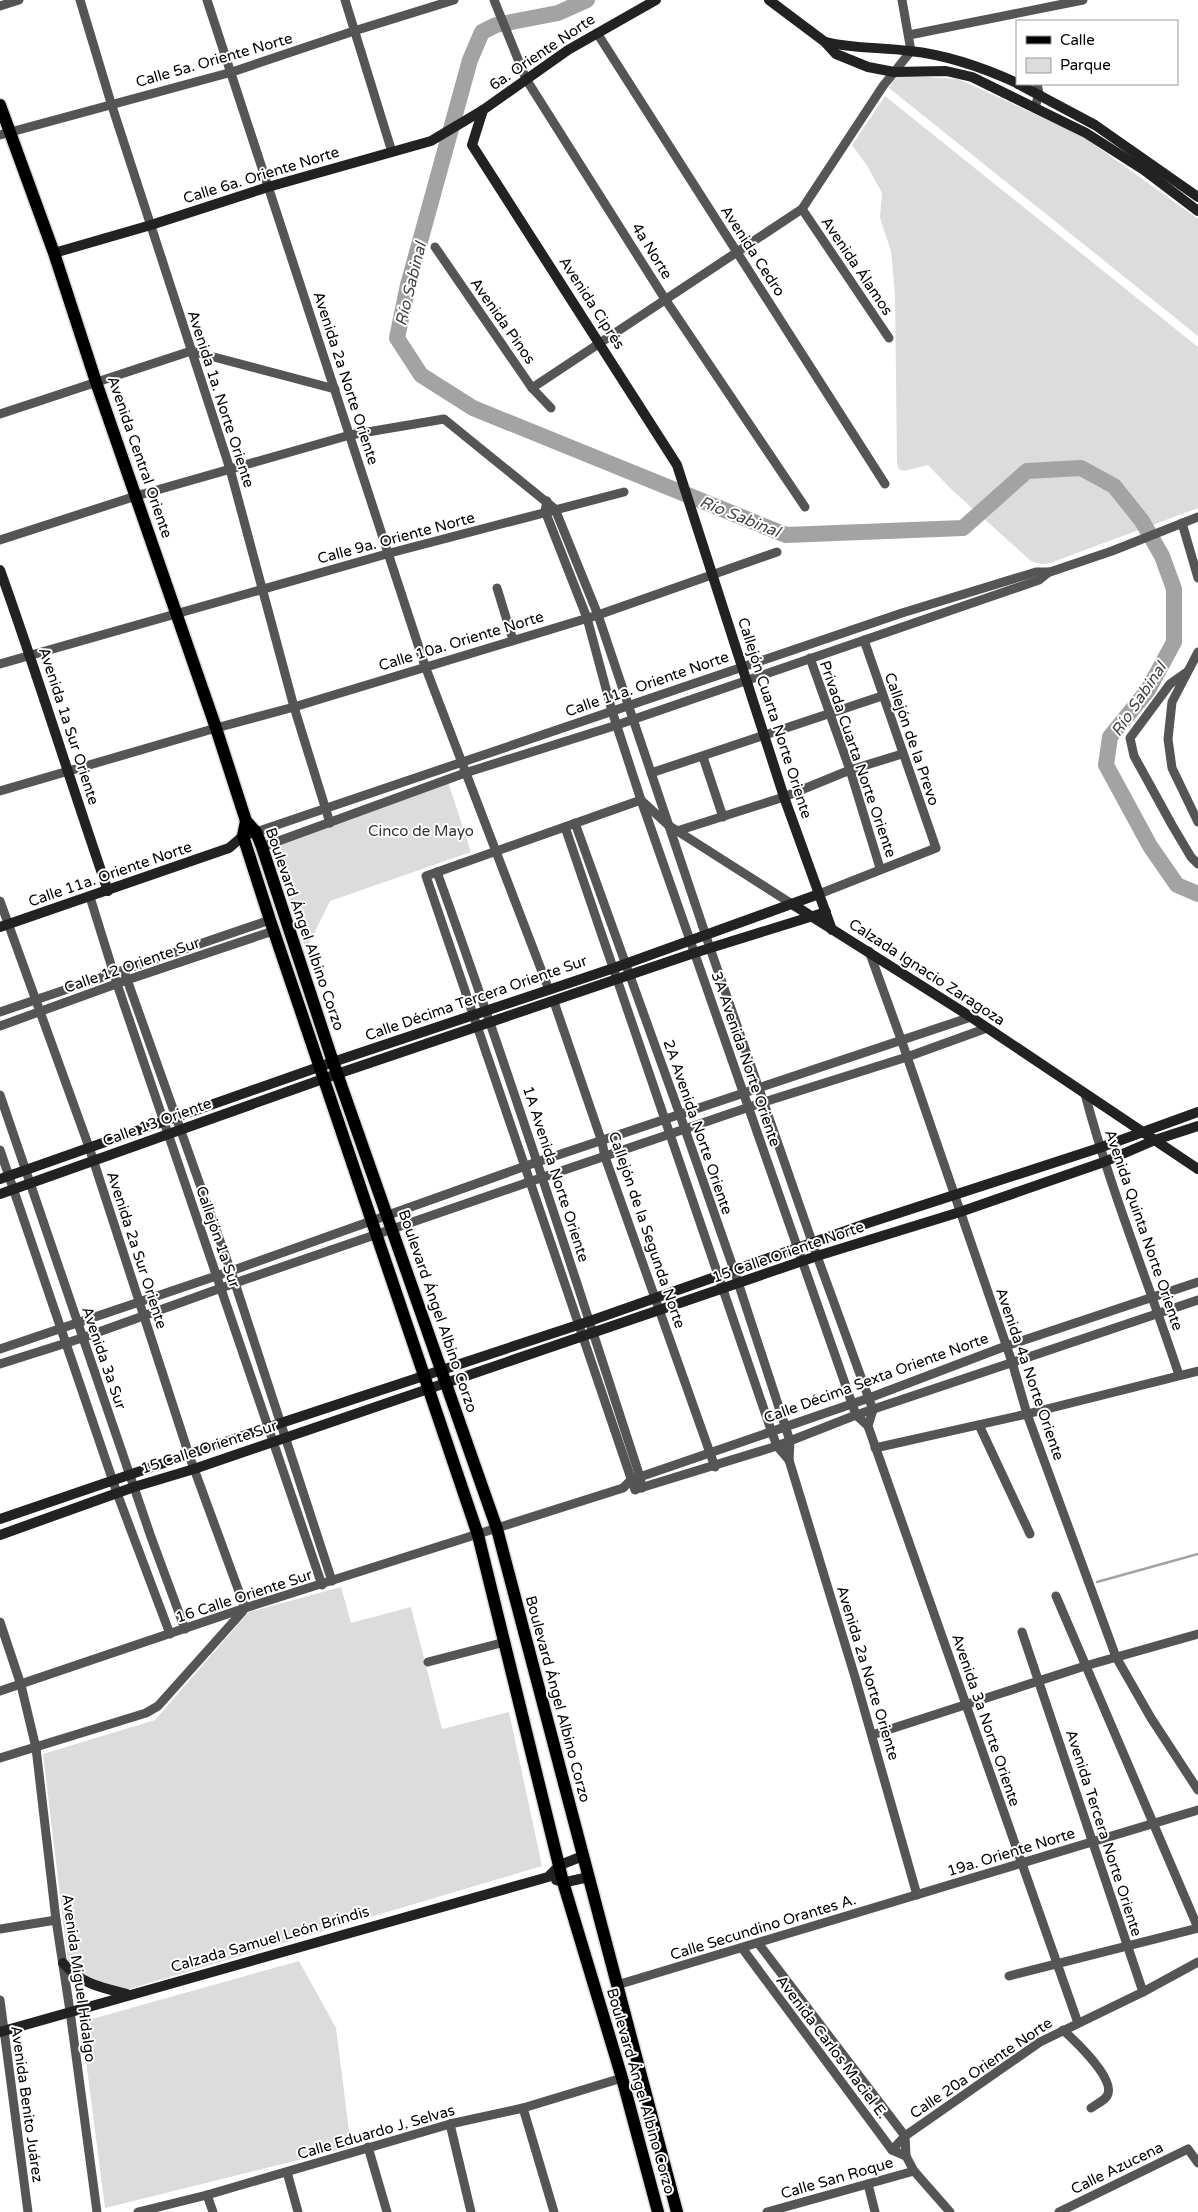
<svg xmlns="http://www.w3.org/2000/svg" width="1198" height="2212" viewBox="0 0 1198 2212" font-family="'Varela Round',sans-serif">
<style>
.green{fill:#dcdcdc}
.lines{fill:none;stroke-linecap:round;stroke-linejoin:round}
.stream{stroke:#a3a3a3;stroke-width:2.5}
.river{stroke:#a3a3a3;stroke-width:16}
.primary-casing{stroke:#dbdbdb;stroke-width:15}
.street{stroke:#555;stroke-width:9}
.secondary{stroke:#222;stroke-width:10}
.primary{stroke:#000;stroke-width:12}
.labels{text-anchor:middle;stroke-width:4;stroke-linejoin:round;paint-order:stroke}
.street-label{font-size:15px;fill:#000;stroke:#fff}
.park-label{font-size:15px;fill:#333;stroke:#fff}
.water-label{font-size:16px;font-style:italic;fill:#444;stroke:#fff}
</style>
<rect width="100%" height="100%" fill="#fff"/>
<g class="green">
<path d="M896 75 958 79 1081 135 1198 219V336L889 88Z"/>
<path d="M885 96 1198 347V508L1050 563 1041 564 1031 561 952 490 928 465 904 471 899 469 897 463 895 294 891 251 880 218 882 193 868 167 852 145Z"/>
<path d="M448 782 471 852 330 901 306 950 270 846Z"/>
<path d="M341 1587 351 1623 411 1607 442 1729 509 1712 542 1866 126 1990 88 1979 68 1961 43 1754 155 1720 249 1612Z"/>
<path d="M299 1961 336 2028 351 2147 105 2208 81 2022Z"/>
</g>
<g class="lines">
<path class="stream" d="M1097 1582 1198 1554"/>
<path class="river" d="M587 0 558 13 496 25 482 32 470 60 408 285 397 338 421 375 473 408 786 535 963 528 1027 471 1081 468 1114 486 1142 521 1162 556 1174 589V642L1148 690 1110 737 1106 765 1150 846 1177 885 1198 894"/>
<g class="primary-casing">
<g id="primary">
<path d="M0 105 54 253 96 382 216 728 246 821 256 832 262 847 333 1062 497 1529 677 2212"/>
<path d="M246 821 243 836 270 920 478 1535 563 1882 622 2078 658 2212"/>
</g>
</g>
<g class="street">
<path d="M80 0 111 103 230 469 294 707 330 823"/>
<path d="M207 0 425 666 549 990"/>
<path d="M345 0 392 152"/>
<path d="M494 0 526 79 665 299 805 507"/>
<path d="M0 6 19 0"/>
<path d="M597 33 885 484"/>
<path d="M909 35 1083 0"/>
<path d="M1035 108 1039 93 1037 84"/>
<path d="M0 135 232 72 354 31 454 0"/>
<path d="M802 209 889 338"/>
<path d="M435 247 532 388 551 408"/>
<path d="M532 388 802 209 883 86 911 51 902 0"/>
<path d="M0 414 191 351 335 389"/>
<path d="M547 501 545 511 587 618 612 711 641 800 856 1415 868 1426 1078 2023"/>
<path d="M1182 523 1198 578"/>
<path d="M0 540 136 496 350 435 444 419 555 509 598 615 710 948 817 1256 873 1410 868 1426"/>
<path d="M497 588 513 640"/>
<path d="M1198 652 1172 702 1168 739 1172 768 1198 822"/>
<path d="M810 658 850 770 880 868"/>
<path d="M0 664 390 553 624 492"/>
<path d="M1187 672 1170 684 1130 738 1134 756 1172 825 1191 857 1198 864"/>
<path d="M703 757 723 817"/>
<path d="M651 773 882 696"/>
<path d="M0 791 216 728 294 707 598 615 777 552"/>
<path d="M575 823 680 1115 734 1270 790 1441 789 1460 855 1677 917 1895"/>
<path d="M565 827 771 1430 777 1446 789 1460"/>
<path d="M677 831 784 797 850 770 902 754"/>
<path d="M256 832 902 613 1036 572H1050L1112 551 1198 517"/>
<path d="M262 847 465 773 617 725 1039 580 1049 572"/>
<path d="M437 872C509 1072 574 1274 640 1477L642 1488"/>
<path d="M819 894 936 848 864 640"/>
<path d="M90 897 117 984 322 1585"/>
<path d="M0 901 89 1147 189 1455 245 1608"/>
<path d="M869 951 902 1042 1012 1362 1027 1414 1116 1657 1151 1718 1198 1790"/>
<path d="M124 971 235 1283 332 1581"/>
<path d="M554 1002 602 1142 605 1157 715 1467"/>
<path d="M0 1012 270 920"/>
<path d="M0 1026 127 980 273 931"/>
<path d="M1085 1094C1110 1189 1148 1281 1179 1375"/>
<path d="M0 1095 151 1537 185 1629"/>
<path d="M0 1150 117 1493 170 1634"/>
<path d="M0 1349 231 1271 537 1162 971 1017"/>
<path d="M0 1364 82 1338 235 1283 529 1182 764 1102 907 1057 987 1028"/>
<path d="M979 1425 1030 1534"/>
<path d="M875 1448 1027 1414 1198 1371"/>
<path d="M637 1489 777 1446 856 1415 1198 1300"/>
<path d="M635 1490 426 876 641 800 668 825 792 904"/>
<path d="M1056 1596 1198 1928"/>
<path d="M0 1622 21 1685 36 1748 56 1920 70 2011 97 2212"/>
<path d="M1022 1632 1143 1992"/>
<path d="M428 1662 505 1642"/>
<path d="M0 1691 245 1608 623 1488 631 1480 869 1398 1006 1346 1198 1282"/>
<path d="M872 1735 1085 1666 1198 1634"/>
<path d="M0 1758 146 1713 158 1706 243 1611"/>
<path d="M0 1929 56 1920"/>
<path d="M758 1943 905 2136 906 2156 914 2171 950 2212"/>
<path d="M742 1948 892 2150 906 2156"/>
<path d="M1009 1976 1198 1928"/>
<path d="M617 1985 1198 1810"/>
<path d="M0 2000 28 2212"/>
<path d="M1063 2030C1074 2040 1117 2080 1107 2096 1104 2101 1095 2105 1091 2108"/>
<path d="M523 2108 554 2212"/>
<path d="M450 2124 471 2212"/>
<path d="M368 2147 387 2212"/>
<path d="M892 2150 905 2136 1040 2042 1143 1992 1198 1962"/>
<path d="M287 2172 298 2212"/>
<path d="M868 2184 875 2212"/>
<path d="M207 2195 213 2212"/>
<path d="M138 2212 207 2195 450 2124 523 2108 622 2078"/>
<path d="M767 2212 914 2171"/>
<path d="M1059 2212 1188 2149 1198 2163"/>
</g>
<g class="secondary">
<path d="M769 0 825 42 836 54 868 67 894 72 946 71 972 77 1035 108 1086 133 1144 170 1198 211"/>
<path d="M826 42C854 49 882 47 910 51 948 55 982 67 1017 83"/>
<path d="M1018 84 1095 125 1198 197"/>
<path d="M483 110 472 145 677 465 784 797 832 930"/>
<path d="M54 253 151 225 268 187 431 141 483 110 568 50 656 0"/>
<path d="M0 570C38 676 71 784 108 891"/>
<path d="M792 904 971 1017 1198 1169"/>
<path d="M0 927 229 848 243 836 249 834"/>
<path d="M0 1179 333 1062 614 968 819 894"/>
<path d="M0 1194 337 1074 694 953 826 912"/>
<path d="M0 1519 281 1423 590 1321 868 1223 1099 1148 1198 1112"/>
<path d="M0 1535 134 1487 194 1469 817 1256 960 1212 1104 1162 1155 1140 1198 1126"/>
<path d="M556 1880 566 1882 589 1877"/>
<path d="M63 1963C82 1984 99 1987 127 1994"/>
<path d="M0 2032 548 1877 560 1865 583 1856"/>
</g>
<use href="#primary" class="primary"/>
</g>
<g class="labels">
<g class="street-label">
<text transform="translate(542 52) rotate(-34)" y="5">6a. Oriente Norte</text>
<text transform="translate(214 60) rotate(-16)" y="5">Calle 5a. Oriente Norte</text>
<text transform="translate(261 175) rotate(-17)" y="5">Calle 6a. Oriente Norte</text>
<text transform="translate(652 251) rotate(58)" y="5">4a Norte</text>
<text transform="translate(753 251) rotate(57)" y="5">Avenida Cedro</text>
<text transform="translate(857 266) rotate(56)" y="5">Avenida Álamos</text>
<text transform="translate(592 303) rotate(57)" y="5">Avenida Ciprés</text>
<text transform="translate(503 321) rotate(55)" y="5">Avenida Pinos</text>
<text transform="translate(346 378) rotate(72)" y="5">Avenida 2a Norte Oriente</text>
<text transform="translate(221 399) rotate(72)" y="5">Avenida 1a. Norte Oriente</text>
<text transform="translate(140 457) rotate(71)" y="5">Avenida Central Oriente</text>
<text transform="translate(396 538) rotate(-15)" y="5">Calle 9a. Oriente Norte</text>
<text transform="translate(461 641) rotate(-17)" y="5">Calle 10a. Oriente Norte</text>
<text transform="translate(647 684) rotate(-19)" y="5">Calle 11a. Oriente Norte</text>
<text transform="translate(775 718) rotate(72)" y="5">Callejón Cuarta Norte Oriente</text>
<text transform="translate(69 726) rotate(72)" y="5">Avenida 1a Sur Oriente</text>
<text transform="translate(912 739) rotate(71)" y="5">Callejón de la Prevo</text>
<text transform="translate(858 759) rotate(71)" y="5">Privada Cuarta Norte Oriente</text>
<text transform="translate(110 874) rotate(-19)" y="5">Calle 11a. Oriente Norte</text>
<text transform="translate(305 929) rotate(71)" y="5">Boulevard Ángel Albino Corzo</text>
<text transform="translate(132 965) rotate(-19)" y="5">Calle 12 Oriente Sur</text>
<text transform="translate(927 972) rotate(33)" y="5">Calzada Ignacio Zaragoza</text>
<text transform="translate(476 998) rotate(-19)" y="5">Calle Décima Tercera Oriente Sur</text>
<text transform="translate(746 1059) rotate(71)" y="5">3A Avenida Norte Oriente</text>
<text transform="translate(157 1122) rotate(-20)" y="5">Calle 13 Oriente</text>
<text transform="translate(698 1127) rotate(71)" y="5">2A Avenida Norte Oriente</text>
<text transform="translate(556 1174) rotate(72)" y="5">1A Avenida Norte Oriente</text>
<text transform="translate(647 1230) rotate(71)" y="5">Callejón de la Segunda Norte</text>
<text transform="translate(1144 1230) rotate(71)" y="5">Avenida Quinta Norte Oriente</text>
<text transform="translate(218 1237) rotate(71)" y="5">Callejón 1a Sur</text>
<text transform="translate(137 1250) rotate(72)" y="5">Avenida 2a Sur Oriente</text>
<text transform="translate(788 1252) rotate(-19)" y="5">15 Calle Oriente Norte</text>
<text transform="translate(438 1311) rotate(71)" y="5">Boulevard Ángel Albino Corzo</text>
<text transform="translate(104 1358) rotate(71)" y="5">Avenida 3a Sur</text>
<text transform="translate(1030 1374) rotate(71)" y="5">Avenida 4a Norte Oriente</text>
<text transform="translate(876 1378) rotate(-20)" y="5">Calle Décima Sexta Oriente Norte</text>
<text transform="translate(209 1447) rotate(-18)" y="5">15 Calle Oriente Sur</text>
<text transform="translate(244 1596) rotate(-18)" y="5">16 Calle Oriente Sur</text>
<text transform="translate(868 1673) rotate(73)" y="5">Avenida 2a Norte Oriente</text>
<text transform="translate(558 1699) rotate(75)" y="5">Boulevard Ángel Albino Corzo</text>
<text transform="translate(986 1720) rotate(71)" y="5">Avenida 3a Norte Oriente</text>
<text transform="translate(1104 1833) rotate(72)" y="5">Avenida Tercera Norte Oriente</text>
<text transform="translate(1011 1852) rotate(-17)" y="5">19a. Oriente Norte</text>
<text transform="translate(763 1927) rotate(-17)" y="5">Calle Secundino Orantes A.</text>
<text transform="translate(270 1939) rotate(-16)" y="5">Calzada Samuel León Brindis</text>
<text transform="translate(79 1978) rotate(82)" y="5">Avenida Miguel Hidalgo</text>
<text transform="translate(832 2047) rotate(53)" y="5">Avenida Carlos Maciel E.</text>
<text transform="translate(981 2068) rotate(-34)" y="5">Calle 20a Oriente Norte</text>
<text transform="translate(641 2091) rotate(74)" y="5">Boulevard Ángel Albino Corzo</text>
<text transform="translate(27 2104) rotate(82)" y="5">Avenida Benito Juárez</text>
<text transform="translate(376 2132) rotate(-16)" y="5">Calle Eduardo J. Selvas</text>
<text transform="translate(1117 2168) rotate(-26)" y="5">Calle Azucena</text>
<text transform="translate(837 2178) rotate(-16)" y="5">Calle San Roque</text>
</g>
<g class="park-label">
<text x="421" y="836">Cinco de Mayo</text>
</g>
<g class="water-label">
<text transform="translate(410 284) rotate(-76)" y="6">Río Sabinal</text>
<text transform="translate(740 516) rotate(22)" y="6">Río Sabinal</text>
<text transform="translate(1138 699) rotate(-56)" y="6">Río Sabinal</text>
</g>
</g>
<rect x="1016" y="20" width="162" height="65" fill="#ffffff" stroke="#999999"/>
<rect x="1026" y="36" width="25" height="8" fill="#000000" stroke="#999999"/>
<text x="1060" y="45" font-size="15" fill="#000000">Calle</text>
<rect x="1026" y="58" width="25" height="15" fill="#dcdcdc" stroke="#999999"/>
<text x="1060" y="70" font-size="15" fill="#000000">Parque</text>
</svg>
